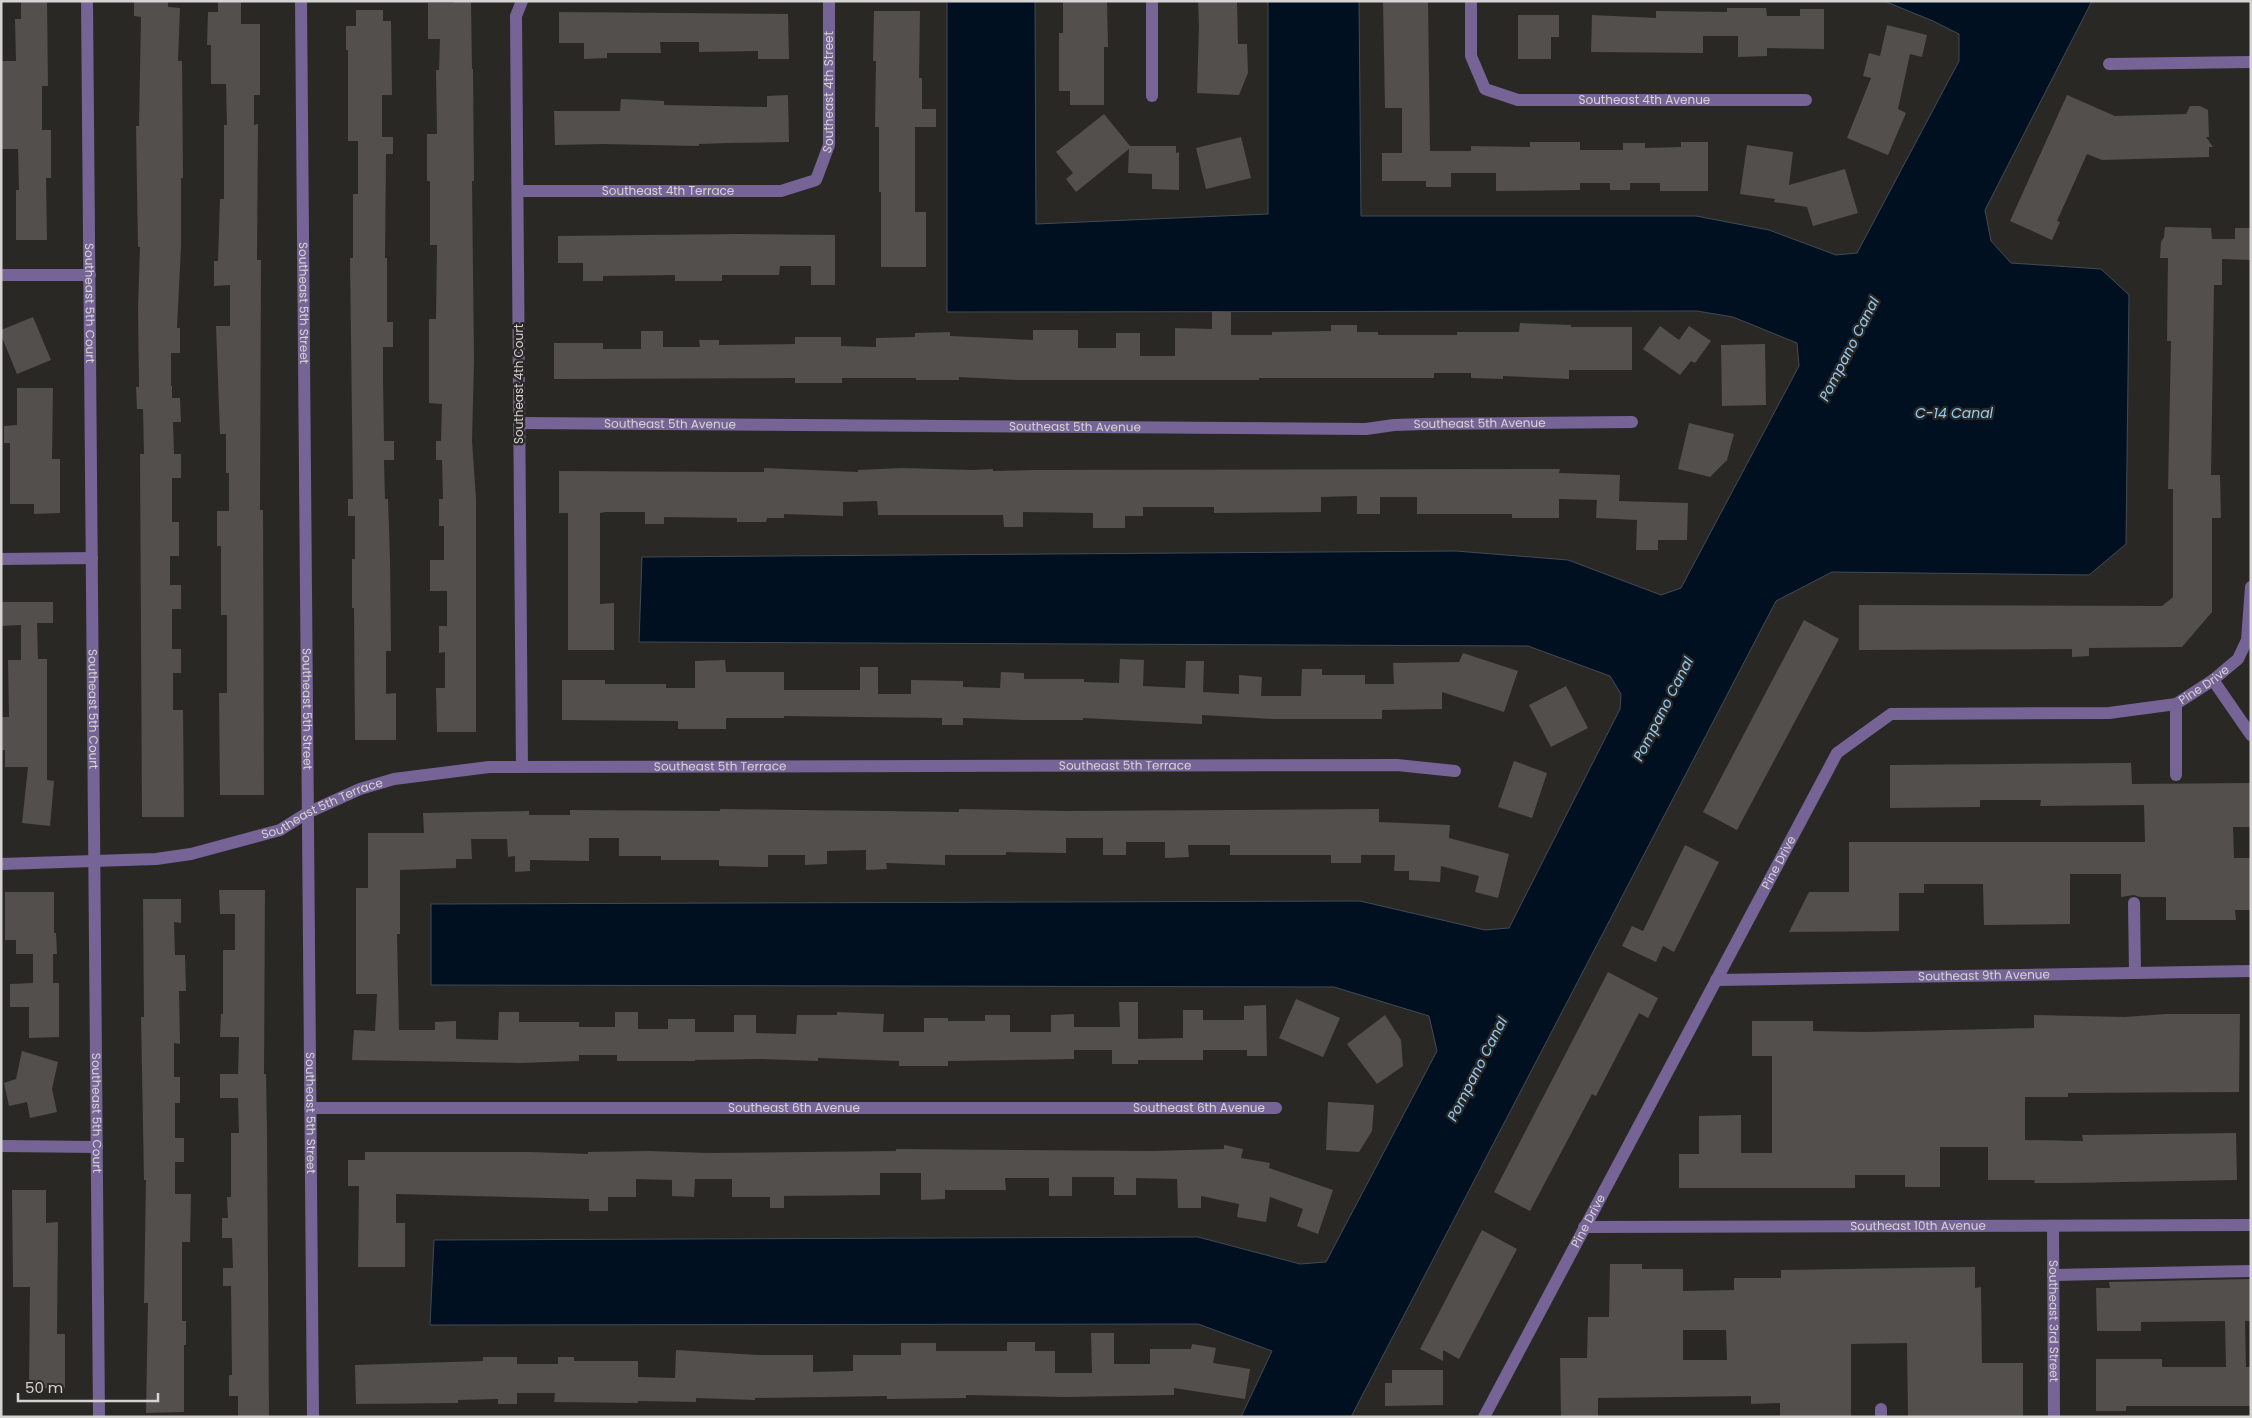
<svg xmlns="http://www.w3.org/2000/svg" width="2252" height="1418" viewBox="0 0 2252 1418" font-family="Poppins,sans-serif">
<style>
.water{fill:#001020;stroke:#404b56}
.building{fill:#524f4d;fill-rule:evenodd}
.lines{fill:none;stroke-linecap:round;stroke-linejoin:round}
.minor{stroke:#756495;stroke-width:12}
.labels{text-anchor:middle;stroke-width:4.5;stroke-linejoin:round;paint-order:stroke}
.street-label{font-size:12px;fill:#d6d4d3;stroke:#2a2825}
.water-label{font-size:14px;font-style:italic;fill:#93ccf8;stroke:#2a2825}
</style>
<rect width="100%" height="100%" fill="#2a2825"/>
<path class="water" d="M947 1H1035L1036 224 1268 214V1H1359L1361 216H1696L1769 230 1836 255 1857 253 1959 61V34L1933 21 1884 1H2092L1985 210 1991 241 2011 263 2101 269 2129 295 2126 544 2089 575 1832 572 1776 601 1351 1417H1241L1272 1351 1198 1324 430 1325 434 1240 1198 1237 1300 1264 1326 1262 1437 1051 1429 1016 1334 987 431 985V904L1360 901 1485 930 1509 928 1620 709 1621 694 1610 676 1528 646 639 642 642 557 1456 551 1568 560 1661 595 1681 588 1799 366 1797 343 1733 317 1697 311 947 312Z"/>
<g class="building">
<path d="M47 1 48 86H42V130H51V178H46L47 240H16V190H19L18 149H1V61H16L15 19H21V2Z"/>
<path d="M134 1H168V7L180 8 178 61H182L183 178H181V247L177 328H180V353H171V386H172V398H180L181 422H173L174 454H181V478H172V522H179V556H170V585H181V609H172V649H181V673H173V710H183L184 817H142L140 454H144L143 409H137L136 387H139L138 308 140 247H138L136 126H139L141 17 134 16Z"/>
<path d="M218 1H241V24H260V95H254V125L258 124 257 260H261L260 510H263L264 795H220L219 693H227V615H221V546H217V511H229V473H226V434H220L216 326H230V285L214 286V261H218L220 199H224V125H227L226 84H211V45H207L208 12H218Z"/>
<path d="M454 1H471L472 69H473L474 181H472L474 361 472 441 476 499V732H437L436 688H445V652L439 653V626H447V591H430V560H444V526H439V499H443L442 460H436V441H441L442 404 429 403V319H436L437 245H430V181H427V134H437L436 70H439L440 39H428V3H454Z"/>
<path d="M1063 1H1107L1108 47H1104V105H1070V91H1059V33H1063Z"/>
<path d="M1198 1H1237L1238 44H1247L1248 73 1239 95 1197 93 1199 26Z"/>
<path d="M1383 1H1428L1430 151H1471V146L1530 147V142H1580V150H1623V143H1645V148L1681 147V142H1708V191H1660V183H1630V190H1610V183H1580V190L1496 191V173H1451V187H1426V181H1382V153H1402V108H1385Z"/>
<path d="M1727 8H1766L1767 16H1800V9H1824V49L1767 48V56L1738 57V36H1703V53L1591 52 1592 15 1656 18V11L1727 12Z"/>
<path d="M356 10H383V21H391L392 95H382V137H393V154H386L385 258H387V322H393V347H383V382L384 441H394V460H384L385 499H388L390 559 391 651H386V694L396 693V740H355L354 608H352V559H355V516H348V499H353L350 258H353V194H358V141H348V50H346V26H356Z"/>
<path d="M874 11H920L919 78H922V109H936V127H915V212H926V267H881V192H879V127H875L876 61H873Z"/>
<path d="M559 12 788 14 789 59H758V51L699 52V42H660L661 53H607V58L584 59V43H559Z"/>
<path d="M1518 15H1559V37H1551V59H1518Z"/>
<path d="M1887 25 1927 35 1922 57 1910 54 1898 109 1906 113 1888 155 1847 138 1871 78 1863 76 1869 53 1880 56Z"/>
<path d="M788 95 789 142 728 143 699 144V146L603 144 555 145 554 111H620L621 99 664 101V105L767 107V96Z"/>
<path d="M2067 95 2115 116 2186 114 2190 106H2200L2208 110 2209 137H2206L2213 147H2209V157L2102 160 2087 154 2057 221 2060 222 2052 240 2010 221Z"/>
<path d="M1104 114 1130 146H1176V153L1179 152V190L1152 189V174L1128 173 1129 149 1076 192 1066 179 1073 173 1056 152Z"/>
<path d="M1241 137 1251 178 1206 189 1196 148Z"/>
<path d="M1747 145 1793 152 1789 185 1845 169 1858 213 1813 226 1807 207 1774 202 1775 199 1740 194Z"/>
<path d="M2165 227 2211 228 2212 239H2235V228H2251V260L2222 259V285H2214L2211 475H2220L2221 518H2212V612L2182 647 2089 648V656L2072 657V649L1859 650V605L2162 606 2173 597V489H2168L2171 341H2167L2168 258H2160L2161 242 2164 237Z"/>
<path d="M737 234 835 235V285H811V266H780L779 275H722V281H675V275L603 276V281H583V263H558V236Z"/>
<path d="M1212 311 1231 312V335H1272V332L1331 331V325H1357V332H1378V335H1457V332H1519L1520 323 1571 325V327H1632V370H1569V379L1503 376V379L1471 378V373H1434V378H1259V380H1017L959 377V380H916V378H842V383H795V378L554 379V343H603V349H641V331H663V347H700L699 340H719V345L795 344V337H841V346L876 347V338L915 337V333L950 332V336L1033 340V330H1078V348H1116V333H1140V356H1175V328L1212 329Z"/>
<path d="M33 317 51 360 17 374 1 335V330Z"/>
<path d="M1660 326 1679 340 1689 326 1711 341 1695 363 1691 361 1680 375 1643 349Z"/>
<path d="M1765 344 1766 405 1722 406 1721 345Z"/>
<path d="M17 388H53L52 459H60V513L34 514V504H10V443H4V426L17 425Z"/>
<path d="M1689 423 1734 434 1727 460 1710 477 1678 469Z"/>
<path d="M764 468 858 472V470L902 468 973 470 993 469V471L1034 470 1560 469 1559 473 1620 475 1619 501 1688 503 1687 540H1658V550H1636L1637 520 1596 518 1597 500 1559 499V518H1512V514H1417V497H1380V514H1357V496L1321 497V512L1214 513V507H1143V516H1125V528H1093V513L1023 512V527H1004L1003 515H878L877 501 843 502V516L784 514V518H767L766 522H737V518L664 517V524H645V512H606L600 513V604L614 603V650H568V513H559V471L738 472H764Z"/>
<path d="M1 602H53V623H37L38 659H47V780L54 781 50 826 22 823 28 767H5V750H1V717H9L8 660H21V625L1 626Z"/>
<path d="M1804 620 1839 639 1737 830 1703 812Z"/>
<path d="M1463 653 1518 671 1504 712 1442 692V709L1382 710V719H1273L1202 715V724L1083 718V720H1022L963 718V725H942V718L784 716V718H726V729H678V721L562 720V680H605V684H666V688H695V661L725 660 726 672H784V690H860V667H878V694H911V680L963 681V687L1000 688 1001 672 1024 673V679H1084V682L1119 683 1120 659 1144 660 1143 686 1185 688 1186 661H1204L1203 692 1239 694V675L1262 677 1261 696H1301L1302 669H1322V675H1365V684H1394L1393 663 1459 662Z"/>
<path d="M1566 686 1588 728 1551 747 1529 705Z"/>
<path d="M1514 761 1547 773 1532 818 1498 807Z"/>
<path d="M2131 763 2132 784 2251 783V827H2233L2234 858H2251V910H2235L2236 920H2166V897H2140L2134 895 2121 897V874H2070V924L1984 925 1983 884H1924V893H1899V931L1789 932 1809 892H1849V842H2145L2144 805 2040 806 2041 800H1980V807L1890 808V765Z"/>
<path d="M720 809 959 812V809L1066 811 1379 809V822L1450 825 1449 838 1509 854 1498 898 1475 892 1479 876 1441 866 1440 882 1409 880V871H1394L1395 855H1361V863H1331V855H1230V845H1188L1189 857 1165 858V842H1126V855H1103V838H1066V853L1006 852V855H945V865L886 863 887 869 866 870V850L827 851V864L805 865V855H768V867L719 866V860H661V856H619V838H589V861L530 860V871L515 872V856L508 857 507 839H471L472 859H456V868L400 870V934H397L399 1030H435V1022L456 1021V1039L498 1040 499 1012H519V1022H579V1027H615V1012H638V1029H668V1019H695V1032H734V1015H756V1033L796 1034 797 1015H837V1012L884 1014 883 1032H924V1018H948V1021H985V1015H1010V1032H1051V1015L1074 1014V1027H1120L1119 1002H1138V1039L1183 1038V1010H1203V1020H1244V1006L1266 1005 1267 1056H1247V1050H1203V1060H1138V1064H1112V1050H1074V1059L948 1061V1066H899V1061L818 1058V1061L761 1059 695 1060V1061H617V1055H579V1061L519 1063 352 1060 354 1030 375 1031 377 994H356V888H368V833H424L423 813 529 811V815H570V810L720 811Z"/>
<path d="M1685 845 1719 862 1674 952 1663 946 1656 962 1622 946 1632 926 1643 931Z"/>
<path d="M219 890H265L264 1074H266L267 1133 269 1417H238V1396H229V1375H232L231 1286H223V1268H233L232 1238H222V1218H228L227 1197H231V1133H239L238 1098H220V1074H238L239 1037H220L221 1014H223V950H235V914H220Z"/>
<path d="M5 892H54V933H56L57 954H53V983H59V1037L29 1038V1007H10V984L33 983V954H16V940H5Z"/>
<path d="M143 899H181V923L174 922 175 955H185L186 991H179L180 1044 174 1043V1077H180V1103H175V1138H184V1162H175V1194H191L190 1242H182V1321H186V1345H184V1412L146 1413 148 1303H144L146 1180H144L141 1017H144Z"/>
<path d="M1608 972 1658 998 1648 1018 1639 1013 1596 1096 1592 1094 1530 1211 1494 1192Z"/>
<path d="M1296 999 1340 1018 1323 1057 1279 1038Z"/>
<path d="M2166 1014H2240L2239 1092 2068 1093V1097H2025V1140L2083 1141 2082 1135 2236 1133 2237 1180 2067 1183H2034L2035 1180H1988V1147H1940V1187H1905V1175H1855V1188H1679V1154H1699V1116L1741 1115V1153H1772V1056H1752V1021H1813V1031L1865 1032 2034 1028V1015L2125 1017Z"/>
<path d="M1385 1015 1401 1040 1403 1066 1377 1084 1347 1044Z"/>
<path d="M22 1051 58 1062 52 1089 57 1112 30 1118 27 1102 9 1106 4 1083 16 1079Z"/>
<path d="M1328 1102 1374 1105 1372 1131 1359 1152 1326 1150Z"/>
<path d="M1224 1145 1243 1149 1241 1158 1270 1163 1269 1168 1333 1190 1318 1234 1297 1226 1303 1209 1270 1197 1266 1222 1237 1217 1239 1204 1201 1196V1208H1178L1177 1179 1136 1178V1195H1114V1177H1072V1196H1049V1178H1005L1006 1190H945V1199L921 1200V1173H880V1195L784 1196V1208H770V1197H732V1179H695L694 1197 672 1196V1180L636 1179V1197H608V1211H589V1199L396 1194V1223H405V1267H358L359 1186H348V1160H365V1152H530L588 1154V1152L649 1151 708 1153 896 1151V1149L1152 1151 1224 1149Z"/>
<path d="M12 1190H46V1223L58 1222 57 1334H65V1388H29L30 1287H13Z"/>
<path d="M1482 1230 1517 1249 1459 1359 1443 1350V1361L1420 1349Z"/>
<path d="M1610 1264H1642V1269H1683V1291L1734 1290V1278H1781V1270L1975 1267V1288L1981 1287 1982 1363H2023V1417H1908L1907 1343 1851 1344V1417H1780V1403L1751 1404V1396L1598 1398V1417H1561L1560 1358H1587L1588 1317H1609ZM1683 1330H1726L1727 1360H1683Z"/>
<path d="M2251 1279V1321H2245L2246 1367H2251V1406H2126V1411H2096V1359H2162V1367H2226L2225 1321 2141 1322V1331H2097L2096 1288H2110L2109 1282Z"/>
<path d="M1091 1333H1114V1364H1150V1349H1191L1192 1344 1216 1348 1213 1363 1250 1369 1245 1399 1174 1388V1395L1067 1397 966 1395V1398L887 1399V1396L755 1398V1400L696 1398V1402L638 1401V1403L554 1402 555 1393H517V1404H498V1399L458 1400V1403L356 1404 355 1365 483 1361V1357H517V1364H558V1357H574V1361H638V1377L675 1378 676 1350 757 1355H813V1372L853 1371V1355H901V1343H936V1351H1007V1342H1035V1351H1055V1373H1092Z"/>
<path d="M1392 1370H1443V1405L1385 1406V1383H1392Z"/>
</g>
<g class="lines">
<g class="minor">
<path id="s1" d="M87 1 99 1417"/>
<path id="s2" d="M301 1 313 1417"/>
<path id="s3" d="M1471 1V56L1485 89 1518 100H1806"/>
<path d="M2109 64 2251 62"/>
<path d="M1152 96V1"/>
<path id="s4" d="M518 191H781L816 180 829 145V1"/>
<path d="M1 275H90"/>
<path id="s5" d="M519 423 1366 429 1394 425 1425 424 1632 422"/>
<path d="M1 559 92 558"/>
<path d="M2213 680 2251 735"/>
<path d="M522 767 516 16 522 1"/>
<path d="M2176 775V704"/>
<path id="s6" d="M1 864 156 859 191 854 280 830 307 813 360 789 394 779 489 767 1397 765 1455 771"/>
<path d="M2134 903 2135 972"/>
<path id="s7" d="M1716 980 2251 971"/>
<path id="s8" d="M310 1108H1276"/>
<path d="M1 1146 97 1147"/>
<path id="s9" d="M2053 1226 2054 1417"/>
<path id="s10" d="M1584 1227 2251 1225"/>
<path d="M2053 1275 2251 1271"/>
<path d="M1881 1409V1417"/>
<path id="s11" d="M1484 1417 1837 753 1891 714 2109 713 2176 704 2213 680 2238 659 2247 640 2251 587"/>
</g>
</g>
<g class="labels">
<g class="street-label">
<text dy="4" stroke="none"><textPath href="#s4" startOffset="390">Southeast 4th Street</textPath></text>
<text dy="4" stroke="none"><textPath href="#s3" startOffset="252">Southeast 4th Avenue</textPath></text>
<text dy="4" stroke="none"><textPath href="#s4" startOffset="150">Southeast 4th Terrace</textPath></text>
<text dy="4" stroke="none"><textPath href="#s1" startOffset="302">Southeast 5th Court</textPath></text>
<text dy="4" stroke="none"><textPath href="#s2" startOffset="302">Southeast 5th Street</textPath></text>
<text transform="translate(519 384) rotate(-90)" y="4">Southeast 4th Court</text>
<text dy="4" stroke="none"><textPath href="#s5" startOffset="961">Southeast 5th Avenue</textPath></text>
<text dy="4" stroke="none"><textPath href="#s5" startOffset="151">Southeast 5th Avenue</textPath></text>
<text dy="4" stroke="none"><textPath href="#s5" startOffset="556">Southeast 5th Avenue</textPath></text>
<text dy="4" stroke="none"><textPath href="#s11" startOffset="1138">Pine Drive</textPath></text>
<text dy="4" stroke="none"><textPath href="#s1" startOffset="708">Southeast 5th Court</textPath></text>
<text dy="4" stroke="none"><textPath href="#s2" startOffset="708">Southeast 5th Street</textPath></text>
<text dy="4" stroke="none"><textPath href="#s6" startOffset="1140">Southeast 5th Terrace</textPath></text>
<text dy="4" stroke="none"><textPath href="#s6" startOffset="735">Southeast 5th Terrace</textPath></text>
<text dy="4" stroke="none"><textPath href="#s6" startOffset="330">Southeast 5th Terrace</textPath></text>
<text dy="4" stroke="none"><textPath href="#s11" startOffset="628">Pine Drive</textPath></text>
<text dy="4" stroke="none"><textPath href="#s7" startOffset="268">Southeast 9th Avenue</textPath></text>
<text dy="4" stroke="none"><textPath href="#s8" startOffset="484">Southeast 6th Avenue</textPath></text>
<text dy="4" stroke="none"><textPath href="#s8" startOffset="889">Southeast 6th Avenue</textPath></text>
<text dy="4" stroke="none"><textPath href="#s1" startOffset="1112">Southeast 5th Court</textPath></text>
<text dy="4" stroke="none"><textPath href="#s2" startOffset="1112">Southeast 5th Street</textPath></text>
<text dy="4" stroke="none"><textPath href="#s11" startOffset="222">Pine Drive</textPath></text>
<text dy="4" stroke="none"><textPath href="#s10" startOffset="334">Southeast 10th Avenue</textPath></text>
<text dy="4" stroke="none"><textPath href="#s9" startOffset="95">Southeast 3rd Street</textPath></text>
</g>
<g class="water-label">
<text transform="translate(1849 349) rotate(-63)" y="5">Pompano Canal</text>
<text x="1954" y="418">C-14 Canal</text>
<text transform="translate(1663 709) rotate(-63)" y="5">Pompano Canal</text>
<text transform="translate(1477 1069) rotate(-63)" y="5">Pompano Canal</text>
</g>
</g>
<rect width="2252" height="1418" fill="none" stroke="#d6d4d3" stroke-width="5"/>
<path d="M18 1393v8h140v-8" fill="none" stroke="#d6d4d3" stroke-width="2.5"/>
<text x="25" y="1393" font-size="15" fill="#d6d4d3" stroke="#2a2825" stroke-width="4" paint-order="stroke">50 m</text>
</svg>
